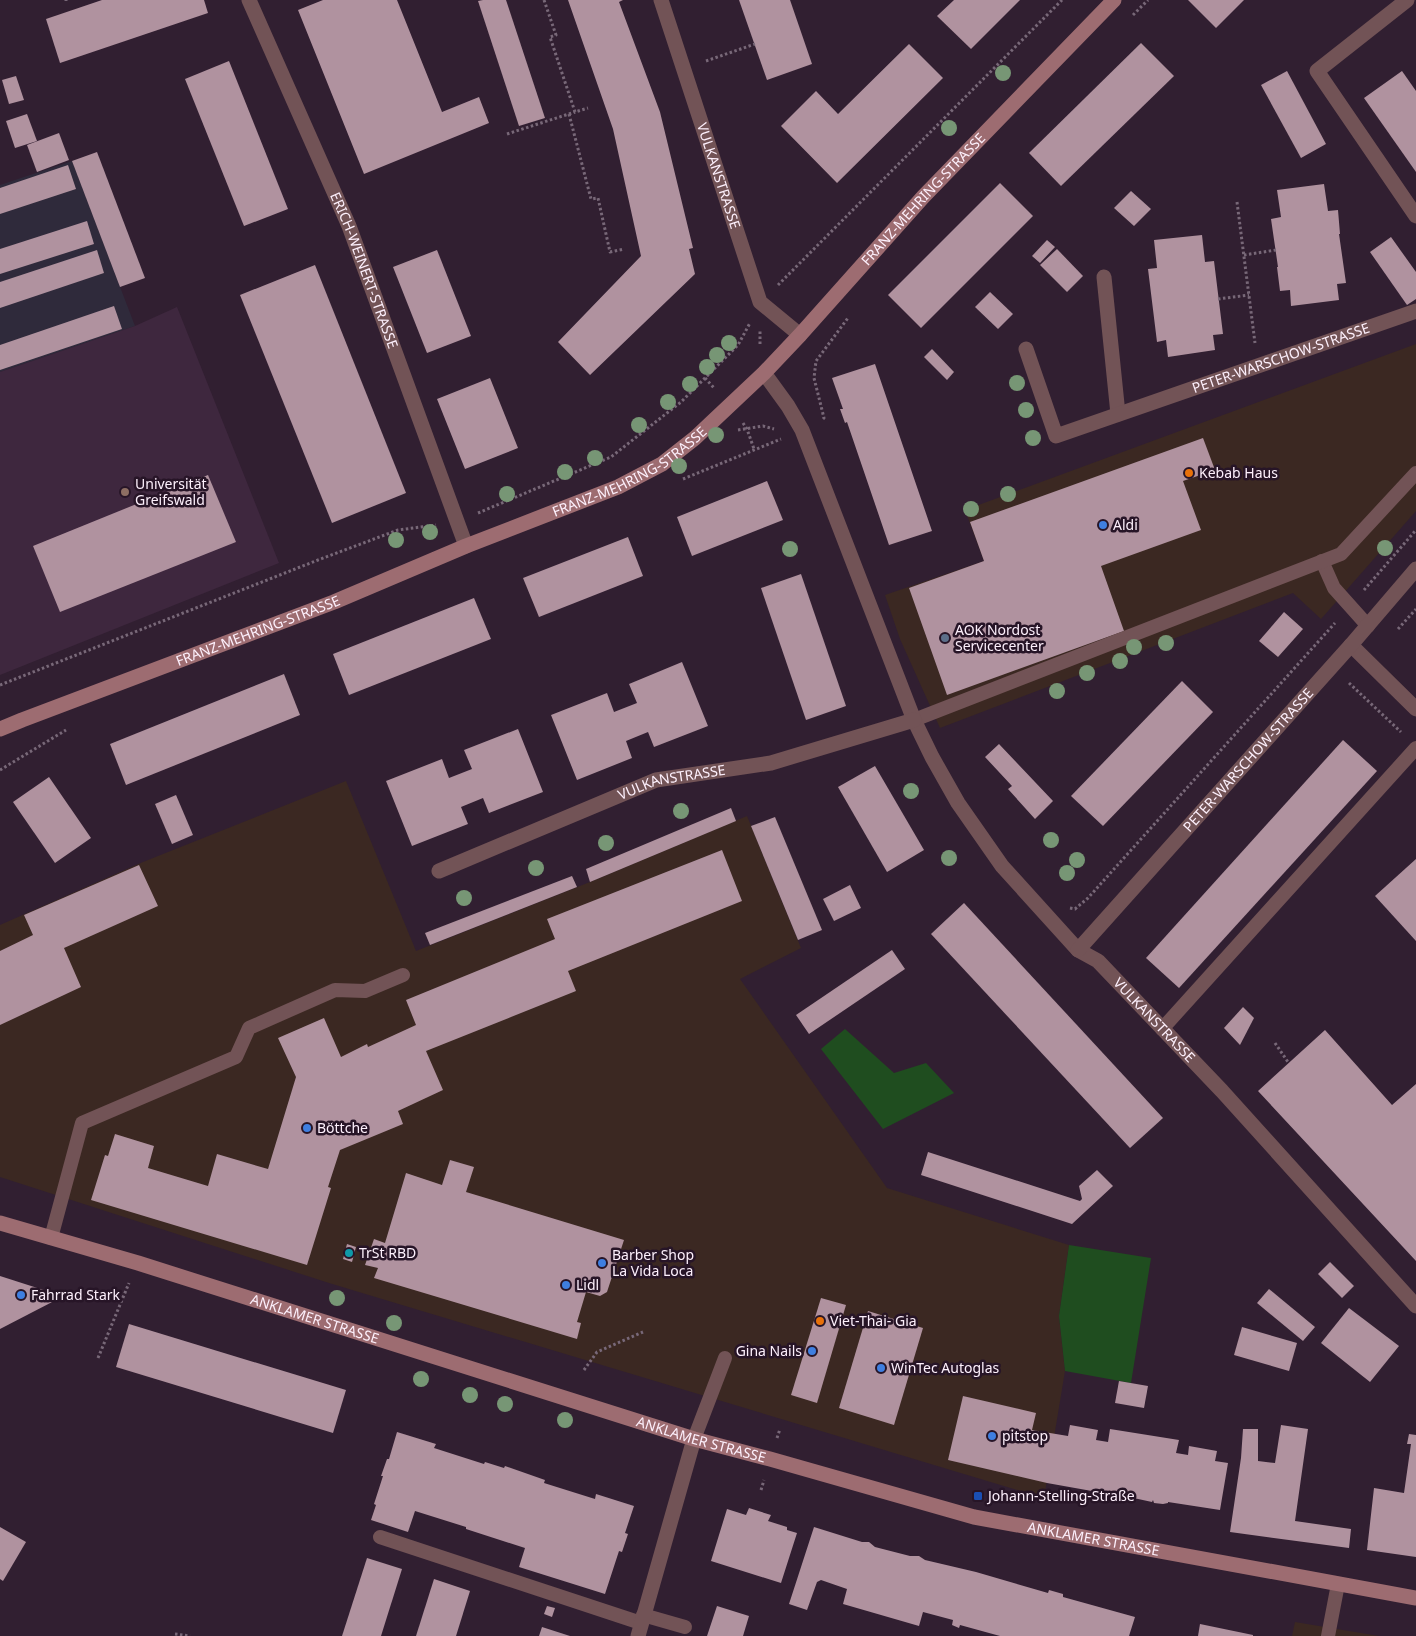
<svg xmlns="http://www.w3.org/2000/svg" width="1416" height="1636" viewBox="0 0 1416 1636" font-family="'Noto Sans',sans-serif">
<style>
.commercial{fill:#3b2822}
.industrial{fill:#2f2a3b}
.built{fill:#3e273e}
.green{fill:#1f4d1f}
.building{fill:#b0929f}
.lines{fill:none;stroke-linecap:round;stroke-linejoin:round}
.path{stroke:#786878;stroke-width:3;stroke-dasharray:2.5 2.5;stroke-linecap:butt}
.lane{stroke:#725356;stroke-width:14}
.street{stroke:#725356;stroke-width:15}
.secondary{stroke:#9d6c71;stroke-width:15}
.tree{fill:#779675}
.food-dot{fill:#e8710a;stroke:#271527;stroke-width:2}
.education-dot{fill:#8d6e63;stroke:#271527;stroke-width:2}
.shop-dot{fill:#3f7fe0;stroke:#271527;stroke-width:2}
.service-dot{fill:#5c6f8a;stroke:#271527;stroke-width:2}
.culture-dot{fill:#0f9aa8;stroke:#271527;stroke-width:2}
.transit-dot{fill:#1a4fb4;stroke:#271527;stroke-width:2}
.labels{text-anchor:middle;stroke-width:5;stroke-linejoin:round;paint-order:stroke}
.street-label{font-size:14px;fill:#fdf0fc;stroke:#271527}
.poi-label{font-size:14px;fill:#fdf0fc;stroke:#271527;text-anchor:start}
</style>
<rect width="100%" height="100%" fill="#311f31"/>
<g class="commercial">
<path d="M1416 344V511L1321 619 1293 593 940 728 900 639 885 595 984 561 965 510Z"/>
<path d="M346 781 416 951 590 882 747 816 801 948 740 979 887 1188 1069 1245 1059 1316 1065 1371 1044 1498 329 1283 0 1177V925L143 862Z"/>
<path d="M1295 1622 1379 1636H1292Z"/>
</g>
<path class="industrial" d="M72 161 135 326 0 372V185Z"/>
<path class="built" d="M177 307 279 563 0 675V372L135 326Z"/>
<g class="green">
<path d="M845 1029 894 1073 926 1063 954 1093 883 1129 821 1049Z"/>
<path d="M1069 1245 1151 1258 1131 1383 1065 1371 1059 1316Z"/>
</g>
<g class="building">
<path d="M102 0H204L208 13 60 63 46 19Z"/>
<path d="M323 0H397L442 112 479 97 489 123 364 174 298 10Z"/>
<path d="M483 0H506L545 118 519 126 478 1Z"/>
<path d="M568 0H623L619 2 660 112 693 248 689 249 695 274 590 375 558 342 641 256 613 129Z"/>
<path d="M739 0H790L812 64 767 80Z"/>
<path d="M954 0H1020L971 49 937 16Z"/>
<path d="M1188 0H1244L1216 28Z"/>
<path d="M1141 43 1174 76 1061 186 1029 153Z"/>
<path d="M909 44 943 78 837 183 781 126 816 91 838 114Z"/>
<path d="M229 61 288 209 244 226 185 79Z"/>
<path d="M1287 71 1326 144 1301 158 1261 85Z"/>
<path d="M1402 71 1416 91V172L1364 98Z"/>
<path d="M16 76 24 100 9 104 2 80Z"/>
<path d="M27 114 37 141 15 148 6 121Z"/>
<path d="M59 133 69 160 37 172 27 145Z"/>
<path d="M97 152 145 278 120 287 72 161Z"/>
<path d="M68 165 76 189 0 214V188Z"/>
<path d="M1000 183 1033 216 921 328 888 295Z"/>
<path d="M1324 184 1328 211 1338 210 1340 234H1339L1346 283 1337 284 1339 300 1291 306 1290 290 1280 291 1277 267H1278L1271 219 1281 217 1277 190Z"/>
<path d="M1131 191 1151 209 1134 226 1114 208Z"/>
<path d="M87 221 94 244 0 274V249Z"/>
<path d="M1202 235 1205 262 1214 261 1223 334 1213 335 1215 350 1168 357 1166 340 1157 342 1148 269 1157 268 1154 240Z"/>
<path d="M1391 237 1416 272V299L1407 305 1370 252Z"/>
<path d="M1047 240 1055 247 1040 263 1032 256Z"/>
<path d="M1057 249 1083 276 1067 292 1040 265Z"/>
<path d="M97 250 104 273 0 308V282Z"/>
<path d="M437 250 471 336 427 353 393 267Z"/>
<path d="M315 265 406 493 332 523 240 295Z"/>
<path d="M990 292 1013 314 998 329 975 307Z"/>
<path d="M114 306 122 329 0 370V345Z"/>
<path d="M932 349 954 372 947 380 924 357Z"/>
<path d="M875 364 932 531 889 545 847 422 845 423 840 409H843L832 378Z"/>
<path d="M490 378 518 448 465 469 437 399Z"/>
<path d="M1203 438 1215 470 1183 481 1201 530 1101 566 1124 631 947 695 909 588 984 561 970 522Z"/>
<path d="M208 475 236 542 60 612 33 546Z"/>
<path d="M767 481 783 520 692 556 677 517Z"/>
<path d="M628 537 643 576 539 617 523 578Z"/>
<path d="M801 574 846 706 806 720 761 588Z"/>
<path d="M474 598 491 639 349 695 333 654Z"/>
<path d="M1284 612 1303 629 1278 657 1259 641Z"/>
<path d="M682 662 708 726 654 747 648 732 626 741 632 758 577 780 551 715 607 693 614 712 637 703 629 684Z"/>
<path d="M284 674 300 715 126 785 110 744Z"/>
<path d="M1182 681 1213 712 1103 826 1071 796Z"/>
<path d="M518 729 543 792 489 813 483 798 461 807 468 824 412 846 386 781 442 759 449 778 472 769 464 750Z"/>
<path d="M1343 740 1377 771 1179 988 1146 958Z"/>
<path d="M999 744 1053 801 1035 819 1008 789 1012 786 985 757Z"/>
<path d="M875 766 924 850 887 872 838 787Z"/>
<path d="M49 777 91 838 55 863 13 802Z"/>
<path d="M176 795 193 835 172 844 155 804Z"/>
<path d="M731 808 736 821 590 882 586 869Z"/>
<path d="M775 817 822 930 798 940 751 826Z"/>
<path d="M722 850 742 901 568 971 576 991 426 1051 443 1090 398 1111 403 1124 340 1150 328 1187 331 1188 307 1265 91 1200 105 1155 108 1156 115 1134 154 1146 148 1168 208 1186 217 1154 268 1169 296 1077 278 1038 324 1018 341 1057 367 1044 368 1047 416 1025 406 1000 555 939 547 919Z"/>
<path d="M1416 859V941L1375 896Z"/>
<path d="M139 865 158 906 64 948 81 987 0 1025V951L33 935 24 915Z"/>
<path d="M572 876 577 887 430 945 425 933Z"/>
<path d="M850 885 861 908 834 921 823 899Z"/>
<path d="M964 903 1163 1118 1130 1148 931 934Z"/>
<path d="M892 950 905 969 809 1034 796 1015Z"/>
<path d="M1243 1007 1254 1018 1240 1045 1224 1028Z"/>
<path d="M1325 1030 1392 1105 1416 1084V1261L1258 1091Z"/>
<path d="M928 1152 1080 1201 1082 1199 1079 1186 1097 1170 1113 1186 1072 1224 921 1175Z"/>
<path d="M450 1160 474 1167 466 1192 624 1240 607 1292 600 1296 586 1292 577 1322 581 1323 577 1339 374 1278 378 1268 365 1265 374 1239 385 1243 406 1173 442 1185Z"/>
<path d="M347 1244 356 1247 352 1262 343 1259Z"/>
<path d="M1330 1262 1354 1286 1342 1298 1318 1274Z"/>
<path d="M0 1276 53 1293 56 1300 0 1329Z"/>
<path d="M1269 1289 1315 1327 1303 1341 1257 1303Z"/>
<path d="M821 1298 846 1305 817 1403 791 1395Z"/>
<path d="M1349 1308 1399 1346 1370 1382 1321 1343Z"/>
<path d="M868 1311 923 1328 894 1425 839 1408Z"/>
<path d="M129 1324 346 1390 333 1433 116 1367Z"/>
<path d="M1242 1327 1297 1343 1289 1371 1234 1355Z"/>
<path d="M1119 1381 1148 1386 1144 1408 1115 1403Z"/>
<path d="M963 1396 1036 1413 1032 1430 1068 1436 1070 1425 1098 1430 1096 1440 1108 1442 1110 1429 1179 1440 1176 1453 1188 1455 1189 1446 1217 1451 1215 1461 1228 1463 1220 1510 1168 1502V1503L1163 1504 1154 1503 1153 1500 1152 1502 1115 1494 1113 1496 1105 1494 1103 1493 1047 1483 948 1460Z"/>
<path d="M1281 1425 1308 1429 1295 1521 1351 1529 1349 1548 1230 1532 1241 1458 1243 1429H1258V1461L1275 1463Z"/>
<path d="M397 1432 436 1444 434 1448 484 1464 485 1462 504 1468 505 1466 545 1480 544 1483 595 1499 596 1494 634 1506 625 1533 628 1534 622 1552 619 1551 605 1594 519 1567 525 1548 466 1529V1527L415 1511 408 1532 371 1520 376 1505 374 1504 383 1476H381L387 1459H389Z"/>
<path d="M1409 1434 1416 1435V1557L1367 1550 1374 1488 1404 1493 1411 1444H1407Z"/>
<path d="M749 1508 771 1515 768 1521 787 1527V1530L797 1533 781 1583 711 1561 727 1509 746 1515Z"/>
<path d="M0 1527 26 1542 3 1581 0 1579Z"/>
<path d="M814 1527 862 1542H869L875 1547 910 1556H919L925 1560 976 1572 1048 1593 1049 1590 1063 1594V1597L1135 1617 1129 1636H1000L960 1625 959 1628 952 1625 953 1620 923 1612 919 1626 843 1604 847 1589 821 1580 817 1582 807 1610 789 1604Z"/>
<path d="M367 1558 402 1569 381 1636H342Z"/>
<path d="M434 1579 470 1591 456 1636H416Z"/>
<path d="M547 1606 555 1608 552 1617 544 1614Z"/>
<path d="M717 1606 749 1616 743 1636H707Z"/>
<path d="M1200 1624 1253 1635V1636H1198Z"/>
<path d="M542 1627 570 1636H539Z"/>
</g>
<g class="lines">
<g class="path">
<path d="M66 0V1"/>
<path d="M544 0 556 35 550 37 575 112 588 108"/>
<path d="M1133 15 1148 0"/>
<path d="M706 61 755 44"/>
<path d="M569 114 591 199 598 198 610 252 624 249"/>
<path d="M507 134 575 112"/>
<path d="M1237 202 1255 343"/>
<path d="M1244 255 1276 250"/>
<path d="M778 285 1062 0"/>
<path d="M1218 299 1249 295"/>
<path d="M760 344V331"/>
<path d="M705 378 715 389"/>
<path d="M823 419 824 418 814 378 816 361 848 318"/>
<path d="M743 423 747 429 754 449"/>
<path d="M738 430 763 426 774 429"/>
<path d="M683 479 781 439"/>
<path d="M478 513 611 457 681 402 738 345 750 323"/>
<path d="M1364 590 1416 530"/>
<path d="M1398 629 1416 609"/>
<path d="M1349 683 1401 732"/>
<path d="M0 685 318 560 398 530 436 525"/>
<path d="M0 770 66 730"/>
<path d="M1070 908 1075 909 1088 898 1335 623"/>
<path d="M1275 1043 1288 1062"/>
<path d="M98 1358 129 1283"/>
<path d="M584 1370 597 1352 643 1332"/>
<path d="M777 1438 780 1429"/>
<path d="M761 1490 764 1480"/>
<path d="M175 1634 190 1636"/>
</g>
<g class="lane">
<path d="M1322 561 1334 588 1368 626"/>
<path d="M914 720 1341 554 1416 473"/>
<path d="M1162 1029 1416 748"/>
<path d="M51 1238 82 1123 236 1057 249 1028 335 990 365 991 403 975"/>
<path d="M694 1439 725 1358"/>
<path d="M380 1537 641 1623"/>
<path d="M643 1615 685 1627"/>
<path d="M1328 1636 1338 1584"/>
</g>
<g class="street">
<path id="s1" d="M249 0 349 226 466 546"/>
<path id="s2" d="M661 0 760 302 800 335"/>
<path d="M1407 0 1317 71 1416 216"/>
<path d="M1104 277 1118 414"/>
<path id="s3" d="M1026 349 1056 436 1416 311"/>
<path id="s4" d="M764 373 788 406 802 430 914 720 932 757 958 803 1002 866 1078 950 1098 961 1222 1091 1416 1306"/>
<path d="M1351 645 1416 709"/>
<path id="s5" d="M439 871 656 780 771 763 914 720"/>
<path id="s6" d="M1078 950 1351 645 1416 569"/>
<path d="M638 1636 694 1439"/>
</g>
<g class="secondary">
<path id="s7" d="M0 729 22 720 334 602 466 546 618 487 662 464 695 438 764 373 800 335 923 197 1114 0"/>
<path id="s8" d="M0 1223 138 1263 694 1439 770 1459 974 1517 1416 1598"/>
</g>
</g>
<g class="tree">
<circle cx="1003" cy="73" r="8"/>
<circle cx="949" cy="128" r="8"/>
<circle cx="729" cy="343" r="8"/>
<circle cx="717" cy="355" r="8"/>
<circle cx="707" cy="367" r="8"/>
<circle cx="1017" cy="383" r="8"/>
<circle cx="690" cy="384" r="8"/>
<circle cx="668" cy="402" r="8"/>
<circle cx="1026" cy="410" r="8"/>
<circle cx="639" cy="425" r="8"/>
<circle cx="716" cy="435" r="8"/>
<circle cx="1033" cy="438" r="8"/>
<circle cx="595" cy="458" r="8"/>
<circle cx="679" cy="466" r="8"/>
<circle cx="565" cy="472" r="8"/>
<circle cx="507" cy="494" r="8"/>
<circle cx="1008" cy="494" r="8"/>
<circle cx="971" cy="509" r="8"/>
<circle cx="430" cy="532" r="8"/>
<circle cx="396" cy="540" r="8"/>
<circle cx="1385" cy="548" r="8"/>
<circle cx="790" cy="549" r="8"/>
<circle cx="1166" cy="643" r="8"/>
<circle cx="1134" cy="647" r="8"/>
<circle cx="1120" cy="661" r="8"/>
<circle cx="1087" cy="673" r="8"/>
<circle cx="1057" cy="691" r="8"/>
<circle cx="911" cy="791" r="8"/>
<circle cx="681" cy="811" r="8"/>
<circle cx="1051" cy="840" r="8"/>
<circle cx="606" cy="843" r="8"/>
<circle cx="949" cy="858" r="8"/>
<circle cx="1077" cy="860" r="8"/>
<circle cx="536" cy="868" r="8"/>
<circle cx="1067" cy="873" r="8"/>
<circle cx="464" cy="898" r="8"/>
<circle cx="337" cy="1298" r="8"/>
<circle cx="394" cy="1323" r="8"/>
<circle cx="421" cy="1379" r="8"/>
<circle cx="470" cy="1395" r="8"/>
<circle cx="505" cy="1404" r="8"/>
<circle cx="565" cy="1420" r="8"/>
</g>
<g class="food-dot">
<circle cx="1189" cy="473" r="5"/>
<circle cx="820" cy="1321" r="5"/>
</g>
<circle class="education-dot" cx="125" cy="492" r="5"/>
<g class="shop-dot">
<circle cx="1103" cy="525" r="5"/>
<circle cx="307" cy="1128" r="5"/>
<circle cx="602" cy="1263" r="5"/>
<circle cx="566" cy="1285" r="5"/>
<circle cx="21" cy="1295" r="5"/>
<circle cx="812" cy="1351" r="5"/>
<circle cx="881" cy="1368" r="5"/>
<circle cx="992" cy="1436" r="5"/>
</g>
<circle class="service-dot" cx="945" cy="638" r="5"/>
<circle class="culture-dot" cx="349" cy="1253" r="5"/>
<rect class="transit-dot" x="973" y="1491" width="10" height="10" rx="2.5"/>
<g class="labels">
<g class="street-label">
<text dy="5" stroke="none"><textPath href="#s2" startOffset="185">VULKANSTRASSE</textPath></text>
<text dy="5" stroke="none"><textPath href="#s7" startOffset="1086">FRANZ-MEHRING-STRASSE</textPath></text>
<text dy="5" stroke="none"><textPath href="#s1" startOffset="294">ERICH-WEINERT-STRASSE</textPath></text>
<text dy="5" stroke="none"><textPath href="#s3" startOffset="330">PETER-WARSCHOW-STRASSE</textPath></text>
<text dy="5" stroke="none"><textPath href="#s7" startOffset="681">FRANZ-MEHRING-STRASSE</textPath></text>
<text dy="5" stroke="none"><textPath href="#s7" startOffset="276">FRANZ-MEHRING-STRASSE</textPath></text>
<text dy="5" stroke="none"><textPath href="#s6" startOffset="255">PETER-WARSCHOW-STRASSE</textPath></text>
<text dy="5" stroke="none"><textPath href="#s5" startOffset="250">VULKANSTRASSE</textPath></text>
<text dy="5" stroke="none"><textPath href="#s4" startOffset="768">VULKANSTRASSE</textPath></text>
<text dy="5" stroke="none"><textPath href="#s8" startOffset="329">ANKLAMER STRASSE</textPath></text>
<text dy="5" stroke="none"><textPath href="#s8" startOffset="734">ANKLAMER STRASSE</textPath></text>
<text dy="5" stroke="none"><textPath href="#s8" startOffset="1139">ANKLAMER STRASSE</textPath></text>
</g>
<g class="poi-label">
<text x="1199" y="478">Kebab Haus</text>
<text x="135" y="489">Universität<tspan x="135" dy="16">Greifswald</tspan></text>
<text x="1113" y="530">Aldi</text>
<text x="955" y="635">AOK Nordost<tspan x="955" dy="16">Servicecenter</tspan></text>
<text x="317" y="1133">Böttche</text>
<text x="359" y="1258">TrSt RBD</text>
<text x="612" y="1260">Barber Shop<tspan x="612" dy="16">La Vida Loca</tspan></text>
<text x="576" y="1290">Lidl</text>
<text x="31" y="1300">Fahrrad Stark</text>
<text x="830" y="1326">Viet-Thai- Gia</text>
<text x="802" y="1356" text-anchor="end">Gina Nails</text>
<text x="891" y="1373">WinTec Autoglas</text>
<text x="1002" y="1441">pitstop</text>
<text x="988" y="1501">Johann-Stelling-Straße</text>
</g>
</g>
</svg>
